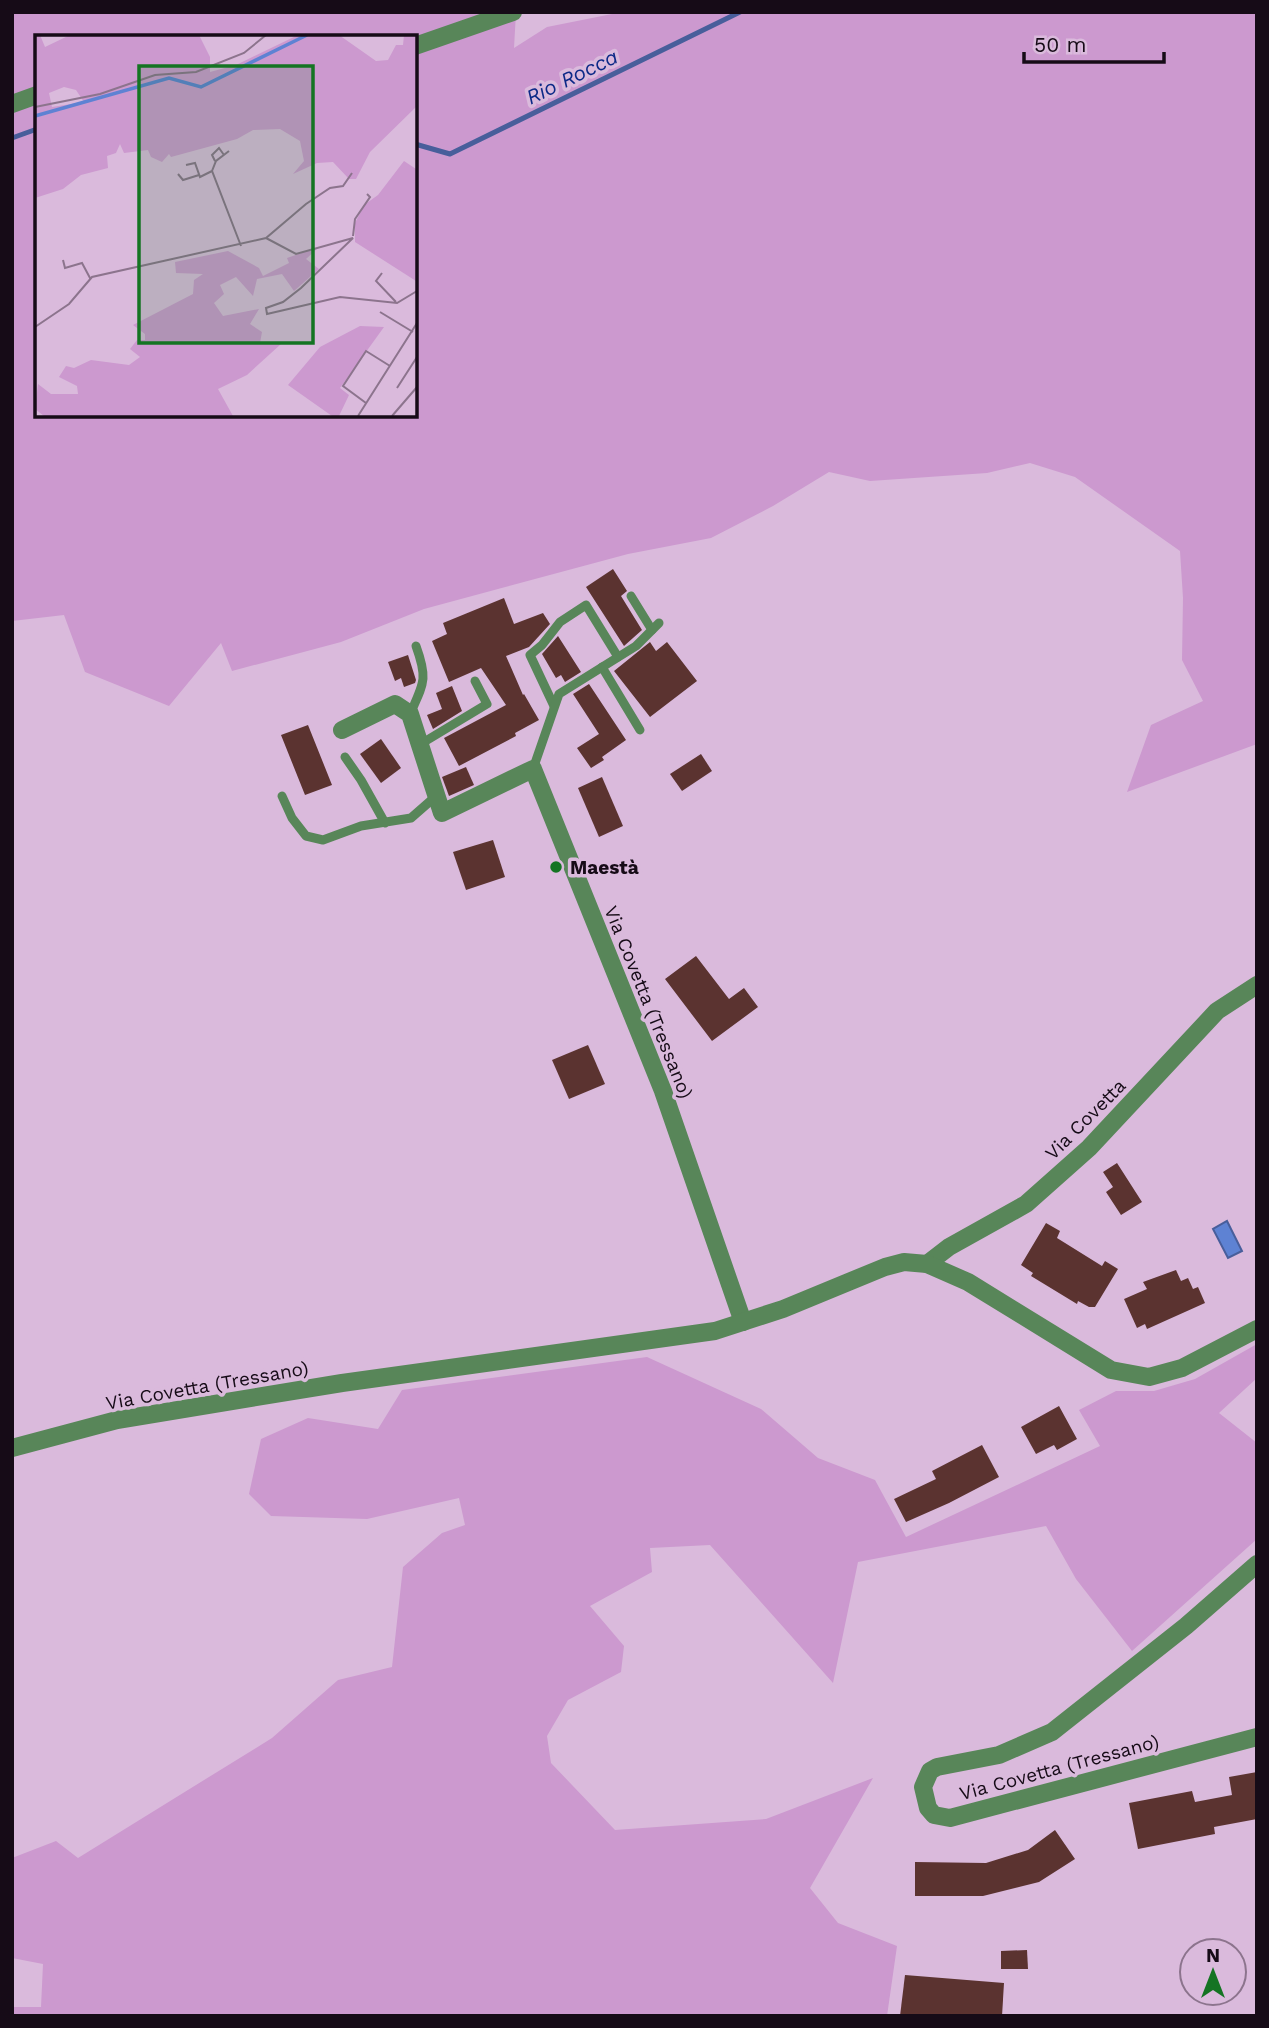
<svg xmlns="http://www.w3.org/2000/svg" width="1269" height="2028" viewBox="0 0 1269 2028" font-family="'Work Sans',sans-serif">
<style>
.green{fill:#cc99cf;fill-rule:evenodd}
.water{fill:#5e82d3;stroke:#485e9b;stroke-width:2}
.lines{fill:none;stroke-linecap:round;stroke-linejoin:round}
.stream{stroke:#485e9b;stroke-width:5}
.building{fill:#5b3330}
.service{stroke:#588659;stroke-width:9}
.minor{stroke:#588659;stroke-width:18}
.poi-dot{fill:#147423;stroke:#dabadc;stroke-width:2.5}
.labels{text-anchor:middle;stroke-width:7;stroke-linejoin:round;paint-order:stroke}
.poi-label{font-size:19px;font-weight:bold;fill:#160b17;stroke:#dabadc;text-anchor:start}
.street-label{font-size:19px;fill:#160b17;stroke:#dabadc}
.water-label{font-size:21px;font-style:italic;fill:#0c2987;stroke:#dabadc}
.inset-river{fill:none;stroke:#5e82d3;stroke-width:3.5}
.inset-road{fill:none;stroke:#8c748d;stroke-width:2}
.view{fill:#147423;fill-opacity:0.15;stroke:#147423;stroke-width:3.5}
.inset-edge{fill:none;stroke:#160b17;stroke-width:3.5}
</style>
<rect width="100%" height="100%" fill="#dabadc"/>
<g class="green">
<path d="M12 12H516L514 48 547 27 622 12H1257V744L1127 792 1151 725 1203 701 1182 660 1183 598 1180 551 1075 477 1030 463 987 473 870 481 829 472 773 506 711 538 628 554 424 609 341 642 232 671 221 643 169 706 85 672 64 615 12 621ZM37 37H415V415H37Z"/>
<path d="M1257 1344V1378L1219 1413 1257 1443V1539L1132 1651 1076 1579 1046 1526 858 1562 833 1683 710 1545 650 1548 652 1572 590 1606 624 1646 621 1672 568 1700 547 1736 551 1763 615 1830 766 1819 873 1778 810 1888 838 1923 897 1946 887 2016H12V2007H41L43 1964 12 1958V1858L56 1841 78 1858 272 1738 338 1680 392 1667 403 1567 442 1533 465 1525 459 1498 367 1519 271 1516 249 1494 261 1439 308 1418 378 1429 402 1390 647 1357 761 1409 818 1458 875 1480 906 1537 1100 1446 1079 1410 1116 1391H1154L1195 1379Z"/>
</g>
<path class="water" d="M1227 1221 1242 1251 1228 1258 1213 1229Z"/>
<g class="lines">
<g class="stream">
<path d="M12 138 37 129"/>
<path d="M415 144 450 154 740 12"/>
</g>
</g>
<g class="building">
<path d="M613 569 627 591 621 596 642 630 624 646 586 587Z"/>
<path d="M504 598 514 624 543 613 550 624 529 647 506 656 523 695 524 694 539 720 515 733 516 736 459 766 444 738 506 705 481 668 449 682 432 641 447 634 443 623Z"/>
<path d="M558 636 581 672 565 682 561 675 556 678 542 654Z"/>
<path d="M650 642 656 651 667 642 697 681 650 717 614 671Z"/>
<path d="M408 655 416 680 415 683 404 687 401 678 395 681 388 662Z"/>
<path d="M589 684 626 740 602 757 604 760 591 768 577 748 599 734 573 694Z"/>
<path d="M452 686 462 711 433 729 427 715 442 709 436 693Z"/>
<path d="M308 725 332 785 305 795 281 735Z"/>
<path d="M381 739 401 768 381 783 360 754Z"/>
<path d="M701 754 712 771 682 791 670 774Z"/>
<path d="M466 767 474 785 449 796 442 777Z"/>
<path d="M602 777 623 826 599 837 578 788Z"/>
<path d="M493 840 505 877 466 890 453 852Z"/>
<path d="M696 956 729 999 744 988 758 1007 712 1041 665 979Z"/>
<path d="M588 1045 605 1084 569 1099 552 1060Z"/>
<path d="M1117 1163 1142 1202 1121 1215 1106 1192 1113 1187 1103 1172Z"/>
<path d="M1046 1223 1060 1231 1057 1238 1102 1266 1105 1261 1118 1269 1095 1307H1089L1078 1301 1077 1304 1031 1276 1033 1273 1021 1265Z"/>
<path d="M1176 1270 1181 1281 1188 1278 1193 1289 1198 1287 1205 1303 1147 1329 1145 1324 1137 1328 1124 1299 1147 1289 1143 1282Z"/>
<path d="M1059 1406 1077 1439 1057 1450 1054 1445 1036 1454 1021 1427Z"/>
<path d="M982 1445 999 1477 949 1503 906 1522 894 1499 936 1479 932 1471Z"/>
<path d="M1257 1772V1819L1214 1827 1215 1834 1138 1849 1129 1803 1192 1791 1195 1802 1232 1795 1229 1777Z"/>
<path d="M1055 1830 1075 1859 1039 1882 983 1896H915V1862L986 1863 1028 1850Z"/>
<path d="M1027 1950 1028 1969H1001V1951Z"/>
<path d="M905 1975 1004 1983 1002 2016H900Z"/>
</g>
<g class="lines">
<g class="service">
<path d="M631 596 652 630"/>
<path d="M602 667 640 730"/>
<path d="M554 706 530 655 542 645 560 622 586 605 618 657"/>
<path d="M410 714C424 683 428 679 416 646"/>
<path d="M419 745 487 704 475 681"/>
<path d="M345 757 361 780 385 823"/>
<path d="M533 769 559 694 636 646 659 623"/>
<path d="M282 796 292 818 306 836 323 840 361 826 411 818 435 797"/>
</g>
<g class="minor">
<path d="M415 46 513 12"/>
<path d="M12 104 37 95"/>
<path d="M342 730 395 704 410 714 442 813 533 769 663 1091 743 1322"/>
<path d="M927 1264 949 1247 1026 1204 1089 1148 1217 1011 1257 985"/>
<path d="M12 1448 117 1420 342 1383 715 1331 783 1309 885 1267 904 1262 927 1264 968 1282 1111 1370 1149 1377 1182 1368 1257 1329"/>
<path d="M1257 1564 1186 1626 1052 1732 999 1755 937 1767 930 1771 923 1787 928 1808 934 1815 950 1818 1257 1737"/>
</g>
</g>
<circle class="poi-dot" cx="556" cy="867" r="7"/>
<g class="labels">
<g class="poi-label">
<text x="570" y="874">Maestà</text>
</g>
<g class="street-label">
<text transform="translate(649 1002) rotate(68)" y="7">Via Covetta (Tressano)</text>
<text transform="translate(1085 1119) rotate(-45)" y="7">Via Covetta</text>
<text transform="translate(207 1385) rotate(-10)" y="7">Via Covetta (Tressano)</text>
<text transform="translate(1059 1767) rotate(-15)" y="7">Via Covetta (Tressano)</text>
</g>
<g class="water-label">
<text transform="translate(572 77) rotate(-26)" y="7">Rio Rocca</text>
</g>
</g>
<g transform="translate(35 35)">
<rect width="382" height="382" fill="#dabadc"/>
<path d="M0 0H5L10 12 35 0H164L175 22V37L201 30 263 0H304L341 26 353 25 361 10H368L369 0H381V72L335 117 321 144H314L298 127 282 128 258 139 269 126 265 106 245 94 218 95 202 104 136 122 134 119 127 127 116 122 113 115 89 118 85 109 81 118 72 121 73 133 46 140 28 154 0 163ZM29 52 41 55 49 67 17 72 14 58ZM369 126 381 134V246L320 207V188L329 170 343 160ZM284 212 271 224 284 234 259 256 247 239 222 244 218 261 201 242 185 250 189 259 179 268 188 281 224 274 215 289 227 297 225 308 246 309 212 340 183 354 198 381H9L0 374 3 349 16 359H43L42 351 24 342 31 331 39 333 56 325 94 330 105 322 95 314 102 305H110V299L98 290 158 259 159 245 168 239 141 238 140 227 193 216 224 233 228 241 254 228 252 223ZM325 291 349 292 305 353 314 360 304 381H297L253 350 285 312Z" fill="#cc99cf" fill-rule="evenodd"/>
<path class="inset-river" d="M0 81 134 43 166 52 272 0"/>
<path class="inset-road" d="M0 72 65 59 120 40 161 37 209 18 231 0M180 126 177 120 184 113 189 120M151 130 160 128 165 142 177 136 206 211M177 136 181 126 194 116M143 139 148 145 164 140M318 201 320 184 335 162 332 159M231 203 261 219 318 203 266 253 248 267 231 273 232 279 305 262 362 268 382 256M28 225 30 233 47 228 55 243M347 238 341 246 361 267M345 277 378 297M0 292 34 269 57 242 231 203 271 169 295 153 308 151 317 138M362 353 382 322M331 368 308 351 331 316 355 331M323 381 382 288M357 381 382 352"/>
<path class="view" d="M104 31H278V308H104Z"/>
<rect width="382" height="382" class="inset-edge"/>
</g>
<rect width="1269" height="2028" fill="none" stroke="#160b17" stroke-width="28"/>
<g transform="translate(1213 1972)"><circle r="33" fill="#dabadc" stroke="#8c748d" stroke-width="2"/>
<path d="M0-5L12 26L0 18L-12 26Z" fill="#147423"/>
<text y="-10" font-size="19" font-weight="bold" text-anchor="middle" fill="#160b17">N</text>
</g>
<path d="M1024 52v10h140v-10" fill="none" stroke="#160b17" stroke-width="3.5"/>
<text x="1034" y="52" font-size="21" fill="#160b17" stroke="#dabadc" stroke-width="5" paint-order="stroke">50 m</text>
</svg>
